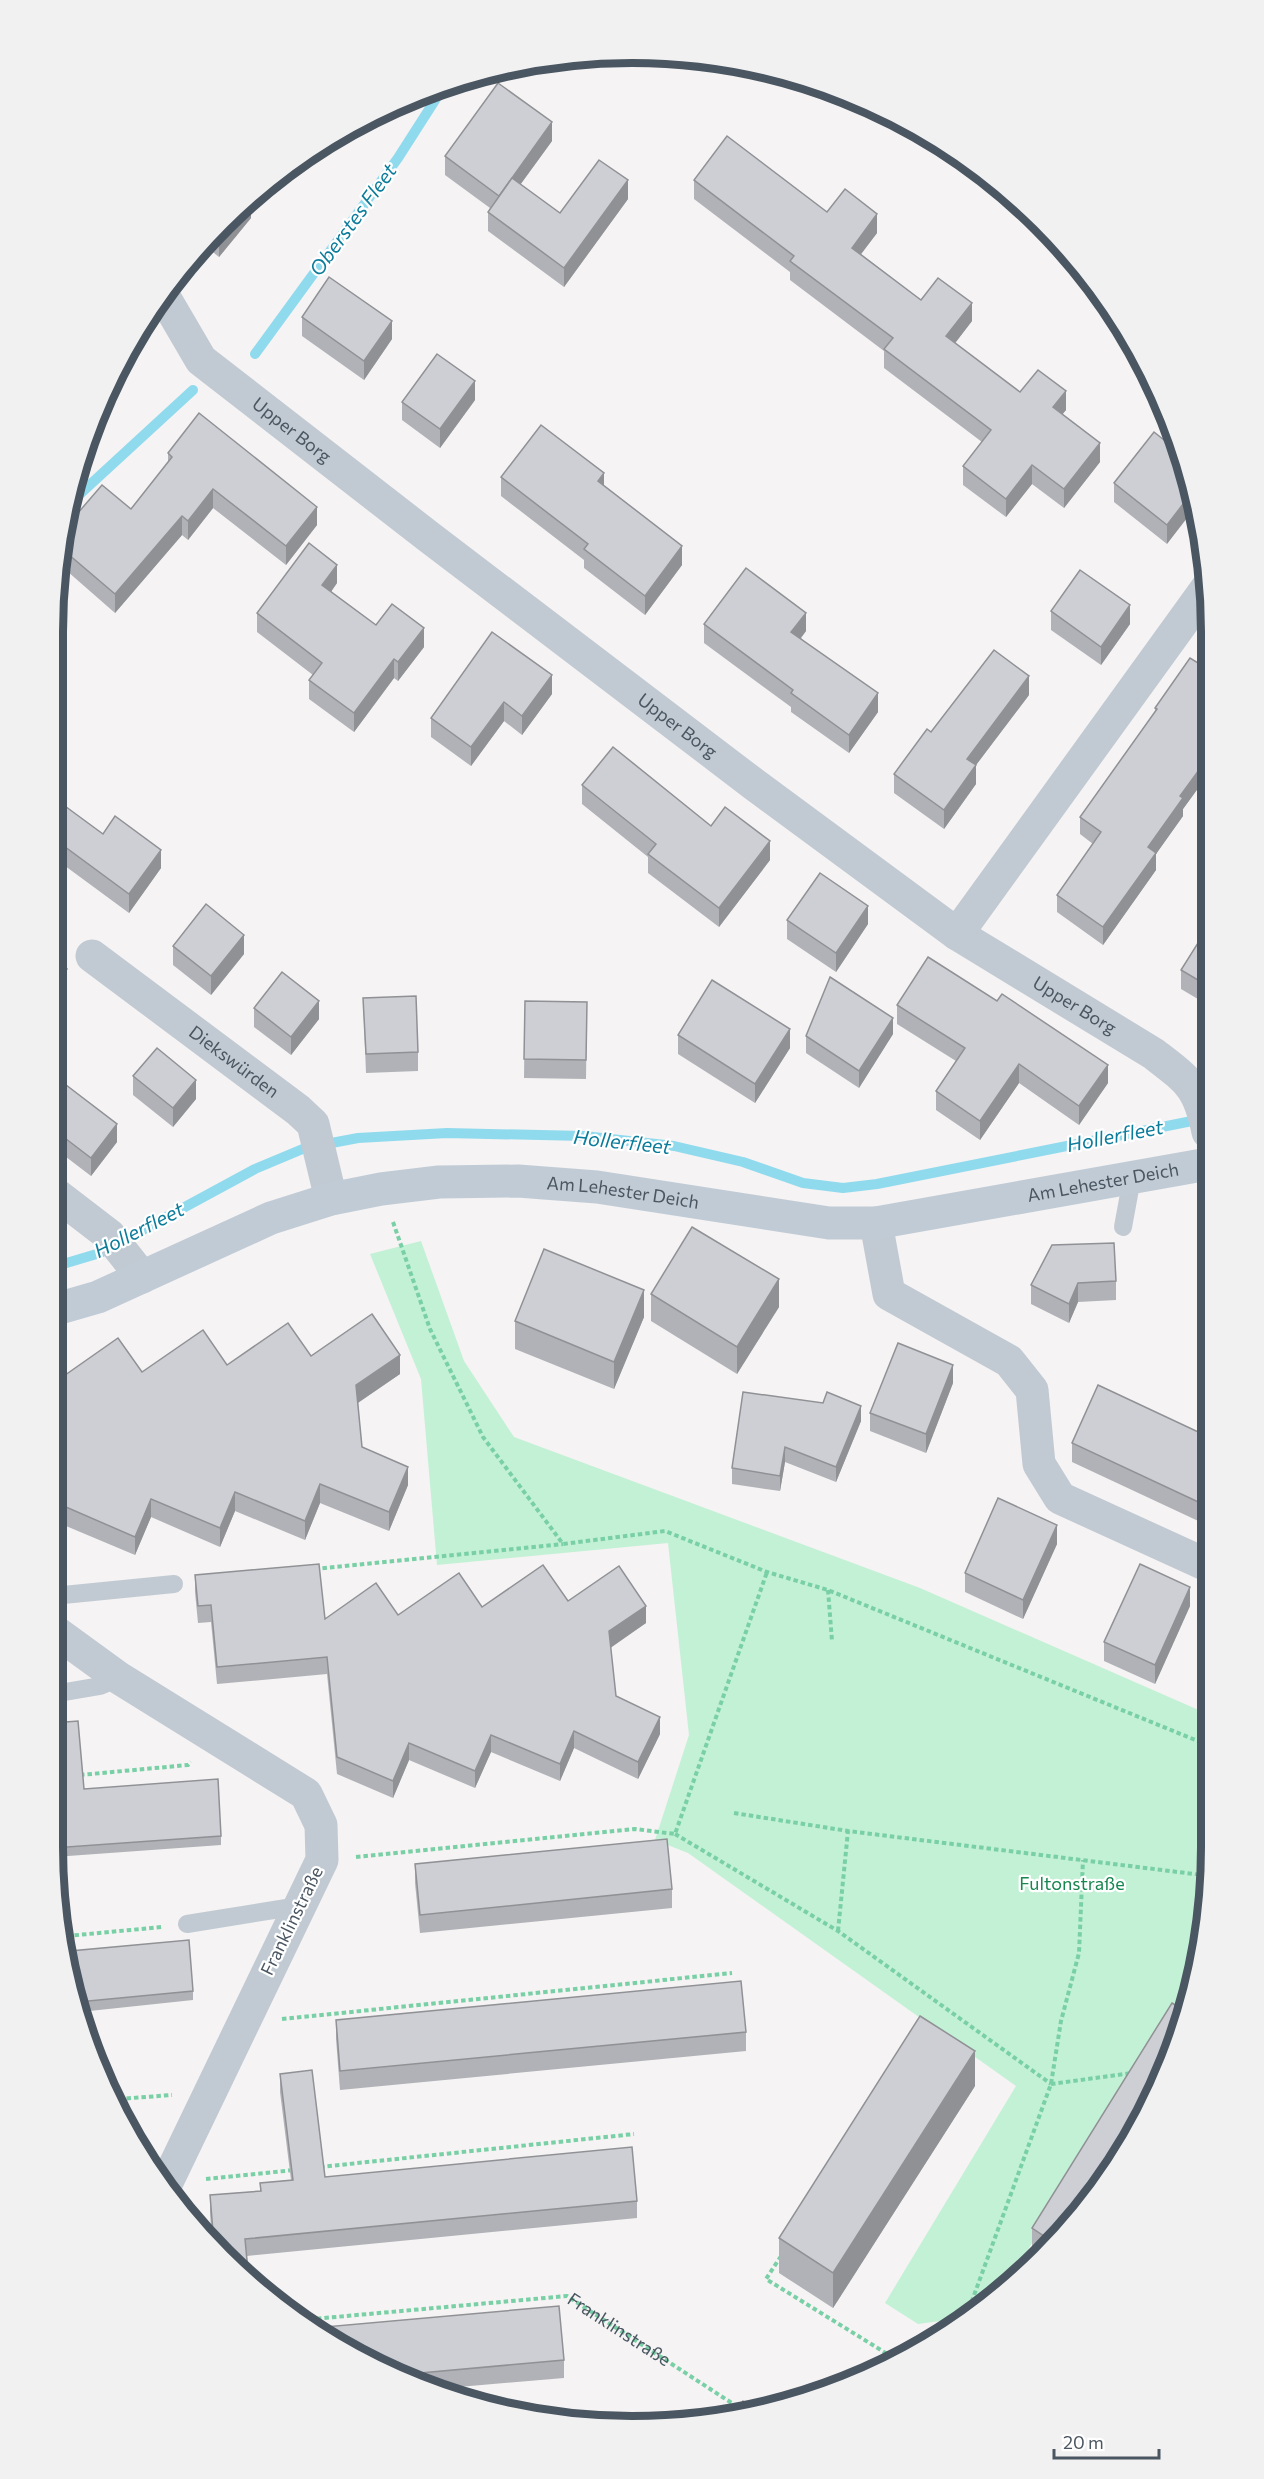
<svg xmlns="http://www.w3.org/2000/svg" width="1264" height="2479" viewBox="0 0 1264 2479" font-family="Commissioner,sans-serif">
<style>
.green{fill:#c3f1d5}
.lines{fill:none;stroke-linecap:round;stroke-linejoin:round}
.stream{stroke:#90daee;stroke-width:10}
.path{stroke:#7ad0a6;stroke-width:4;stroke-dasharray:4.5 3;stroke-linecap:butt}
.lane{stroke:#c1cad2;stroke-width:18}
.street{stroke:#c1cad2;stroke-width:33}
.secondary{stroke:#c1cbd6;stroke-width:33}
.wall{fill:#b0b2b7}
.shaded-wall{fill:#909195}
.building{fill:#cdcfd5;stroke:#909195;stroke-width:1.5}
.labels{text-anchor:middle;stroke-width:4.5;stroke-linejoin:round;paint-order:stroke}
.street-label{font-size:18px;fill:#4a5661;stroke:#fff}
.park-label{font-size:18px;fill:#17864f;stroke:#fff}
.water-label{font-size:20px;font-style:italic;fill:#0c7c9b;stroke:#fff}
.rim{fill:none;stroke:#4a5661;stroke-width:8}
</style>
<rect width="100%" height="100%" fill="#f5f3f3"/>
<path class="green" d="M421 1241 464 1361 514 1437 920 1588 1210 1715V1885L1192 1997 1183 2019 1166 2021 1009 2281 955 2319 918 2324 885 2303 1016 2086 688 1853 655 1840 689 1735 668 1543 437 1565 421 1379 370 1254Z"/>
<g class="lines">
<g class="stream">
<path d="M255 354 398 158 446 83"/>
<path d="M69 504 193 390"/>
<path d="M53 1267 100 1253 255 1169 305 1148 358 1138 447 1133 584 1136 674 1146 743 1162 803 1183 843 1188 877 1184 1202 1119"/>
</g>
<g class="path">
<path d="M393 1222 430 1329 483 1437 563 1544 665 1531 767 1572 828 1590 1210 1746"/>
<path d="M315 1569 563 1544"/>
<path d="M828 1590 832 1641"/>
<path d="M80 1775 188 1765 191 1762"/>
<path d="M734 1813 848 1831 1210 1876"/>
<path d="M675 1834 838 1931 1051 2084"/>
<path d="M356 1857 635 1829 675 1834 767 1572"/>
<path d="M838 1931 848 1831"/>
<path d="M67 1936 162 1927"/>
<path d="M282 2019 732 1973"/>
<path d="M1051 2084 1132 2073"/>
<path d="M119 2099 172 2095"/>
<path d="M320 2167 634 2134"/>
<path d="M206 2179 294 2170"/>
<path d="M781 2256 766 2279 897 2360"/>
<path d="M1019 2273 1033 2248"/>
<path d="M969 2309 1051 2084 1061 2021 1079 1953 1083 1860"/>
<path id="s1" d="M302 2320 567 2296 744 2411"/>
</g>
<g class="lane">
<path d="M1123 1227 1132 1178"/>
<path d="M53 1596 174 1584"/>
<path d="M53 1694 100 1686 119 1678"/>
<path d="M187 1924 299 1906"/>
</g>
<g class="street">
<path id="s2" d="M163 295 201 360 429 537 755 785 957 934 1154 1054C1189 1081 1199 1087 1208 1132"/>
<path d="M957 934 1207 588"/>
<path id="s3" d="M92 956 298 1110 313 1124 331 1199"/>
<path d="M53 1192 109 1235 142 1277"/>
<path d="M876 1223 889 1294 1009 1361 1032 1390 1039 1464 1060 1498 1209 1566"/>
<path d="M53 1630 119 1678 306 1794 321 1825 322 1860 165 2186"/>
</g>
<path class="secondary" id="s4" d="M53 1310 98 1297 271 1218 331 1199 381 1189 439 1182 518 1181 597 1187 829 1223H876L1208 1164"/>
</g>
<g class="wall">
<path d="M552 141 520 185 560 213 628 199 564 287 488 231V212L490 208 445 175V156Z"/>
<path d="M694 180 827 212 877 233 861 254 921 300 972 321 955 343 1020 392 1066 410 1062 414 1100 462 1064 508 1032 484 1006 517 963 485V466L982 442 884 368V351L790 280V272L694 199Z"/>
<path d="M249 197 251 218 219 257 204 245Z"/>
<path d="M302 317 392 339 364 380 302 336Z"/>
<path d="M475 400 440 448 402 420V402Z"/>
<path d="M1179 452 1167 544 1114 502V483Z"/>
<path d="M168 453 317 525 286 565 213 508 188 540 182 535 115 613 59 564 65 528 131 509 168 462Z"/>
<path d="M501 477 604 486 682 565 645 615 584 568V560L501 496Z"/>
<path d="M337 583 331 592 376 625 424 647 398 681 394 678 354 732 309 699V680L313 675 257 632V613Z"/>
<path d="M1051 611 1130 624 1101 665 1051 630Z"/>
<path d="M704 624 806 631 801 638 878 712 849 753 791 712V707L704 643Z"/>
<path d="M492 632 552 694 522 735 504 721 471 766 431 737V718Z"/>
<path d="M1207 650V776L1183 809V816L1156 854V870L1103 945 1057 912V895L1093 844 1080 834V817L1155 712V708L1198 663Z"/>
<path d="M1029 695 976 765V784L944 829 894 793V774L931 732Z"/>
<path d="M582 785 711 826 770 860 719 927 648 873V857L582 804Z"/>
<path d="M54 798 103 834 161 868 129 913 57 860 53 865Z"/>
<path d="M787 920 868 924 836 972 787 939Z"/>
<path d="M1208 927V1005L1181 989V970Z"/>
<path d="M173 946 244 954 211 995 173 965Z"/>
<path d="M363 998 418 1052V1071L366 1073Z"/>
<path d="M525 1001 587 1002 586 1079 524 1078Z"/>
<path d="M897 1005 1108 1083 1079 1125 1019 1083 980 1140 936 1110V1091L956 1061 897 1024Z"/>
<path d="M254 1008 319 1019 291 1055 254 1027Z"/>
<path d="M893 1034 859 1088 806 1053V1036Z"/>
<path d="M678 1035 790 1048 755 1103 678 1054Z"/>
<path d="M53 1063 58 1079 117 1142 91 1176 53 1147Z"/>
<path d="M133 1076 196 1099 173 1127 133 1095Z"/>
<path d="M1116 1281V1300L1078 1302 1069 1323 1031 1304V1285Z"/>
<path d="M651 1294 779 1307 737 1374 651 1321Z"/>
<path d="M644 1317 614 1389 515 1349V1321Z"/>
<path d="M311 1356 400 1374 358 1403 362 1447 408 1485 389 1531 320 1503 305 1540 235 1511 220 1547 151 1517 135 1555 66 1526 53 1558V1373L58 1380 227 1365Z"/>
<path d="M953 1383 926 1453 870 1431V1413Z"/>
<path d="M743 1392 861 1421 836 1482 785 1462 780 1491 732 1484V1468Z"/>
<path d="M1209 1437V1526L1072 1462V1443Z"/>
<path d="M1057 1544 1023 1619 965 1592V1573Z"/>
<path d="M195 1575 325 1619 398 1615 482 1607 568 1601 646 1623 610 1647 616 1696 660 1734 638 1779 574 1748 560 1781 491 1752 475 1788 409 1760 393 1798 337 1774 327 1674 217 1684 211 1622 198 1623 195 1592Z"/>
<path d="M1190 1606 1155 1684 1104 1661V1642Z"/>
<path d="M84 1789 221 1836V1845L54 1857 52 1847Z"/>
<path d="M415 1864 672 1889V1908L420 1933 415 1883Z"/>
<path d="M70 1951 193 1991V2000L80 2012Z"/>
<path d="M336 2020 746 2032V2051L340 2090 336 2039Z"/>
<path d="M280 2074 325 2177 637 2201V2218L247 2256 249 2281 212 2242 210 2213V2195L260 2191V2183L291 2180 280 2092Z"/>
<path d="M975 2086 833 2308 779 2273V2238Z"/>
<path d="M1152 2103 1042 2257 1032 2264V2228Z"/>
<path d="M342 2349 564 2360V2378L447 2388Z"/>
</g>
<g class="shaded-wall">
<path d="M552 122V141L499 214V196Z"/>
<path d="M628 180V199L564 287V268Z"/>
<path d="M251 199V218L219 257V238Z"/>
<path d="M877 214V233L852 266V248Z"/>
<path d="M972 303V321L946 355V336Z"/>
<path d="M392 321V339L364 380V361Z"/>
<path d="M475 381V400L440 448V429Z"/>
<path d="M1066 391V410L1053 426V407Z"/>
<path d="M1100 443V462L1064 508V489Z"/>
<path d="M1032 465V484L1006 517V499Z"/>
<path d="M604 473V492L598 481Z"/>
<path d="M213 489V508L188 540V521Z"/>
<path d="M1190 495 1194 509 1167 544V525Z"/>
<path d="M317 507V525L286 565V546Z"/>
<path d="M182 516V535L115 613V594Z"/>
<path d="M682 546V565L645 615V596Z"/>
<path d="M337 565V583L322 604V585Z"/>
<path d="M1130 605V624L1101 665V647Z"/>
<path d="M806 613V631L791 651V632Z"/>
<path d="M424 628V647L398 681V662Z"/>
<path d="M394 659V678L354 732V713Z"/>
<path d="M552 675V694L522 735V716Z"/>
<path d="M1029 676V695L967 777V759Z"/>
<path d="M878 693V712L849 753V735Z"/>
<path d="M504 702V721L471 766V747Z"/>
<path d="M1207 731V749L1200 740Z"/>
<path d="M1207 759V776L1183 809V816L1156 854V870L1103 945V927L1148 847 1180 796Z"/>
<path d="M976 765V784L944 829V810Z"/>
<path d="M57 841V860L53 865V846Z"/>
<path d="M770 841V860L719 927V908Z"/>
<path d="M161 850V868L129 913V894Z"/>
<path d="M868 906V924L836 972V953Z"/>
<path d="M244 935V954L211 995V976Z"/>
<path d="M67 969V988L53 1007V989Z"/>
<path d="M319 1001V1019L291 1055V1037Z"/>
<path d="M893 1018V1034L859 1088V1071Z"/>
<path d="M790 1029V1048L755 1103V1084Z"/>
<path d="M1019 1064V1083L980 1140V1121Z"/>
<path d="M1108 1065V1083L1079 1125V1106Z"/>
<path d="M58 1068V1086L53 1074Z"/>
<path d="M196 1080V1099L173 1127V1108Z"/>
<path d="M117 1124V1142L91 1176V1158Z"/>
<path d="M779 1279V1307L737 1374V1347Z"/>
<path d="M1078 1283V1302L1069 1323V1304Z"/>
<path d="M644 1290V1317L614 1389V1362Z"/>
<path d="M400 1355V1374L356 1404V1385Z"/>
<path d="M953 1365V1383L926 1453V1434Z"/>
<path d="M861 1406V1421L836 1482V1467Z"/>
<path d="M785 1447V1462L780 1491V1476Z"/>
<path d="M408 1467V1485L389 1531V1512Z"/>
<path d="M320 1484V1503L305 1540V1521Z"/>
<path d="M235 1492V1511L220 1547V1528Z"/>
<path d="M151 1499V1517L135 1555V1537Z"/>
<path d="M66 1507V1526L53 1558V1540Z"/>
<path d="M1057 1525V1544L1023 1619V1600Z"/>
<path d="M1190 1587V1606L1155 1684V1665Z"/>
<path d="M646 1606V1623L609 1649V1631Z"/>
<path d="M660 1717V1734L638 1779V1762Z"/>
<path d="M574 1731V1748L560 1781V1764Z"/>
<path d="M491 1735V1752L475 1788V1771Z"/>
<path d="M409 1743V1760L393 1798V1781Z"/>
<path d="M975 2051V2086L833 2308V2273Z"/>
</g>
<g class="building">
<path d="M498 83 552 122 499 196 445 156Z"/>
<path d="M727 136 827 212 845 189 877 214 852 248 921 300 938 278 972 303 946 336 1020 392 1038 370 1066 391 1053 407 1100 443 1064 489 1032 465 1006 499 963 466 991 430 884 349 893 338 790 261 794 256 694 180Z"/>
<path d="M599 160 628 180 564 268 488 212 512 178 560 213Z"/>
<path d="M249 197 251 199 219 238 214 235Z"/>
<path d="M329 277 392 321 364 361 302 317Z"/>
<path d="M437 354 475 381 440 429 402 402Z"/>
<path d="M199 413 317 507 286 546 213 489 188 521 182 516 115 594 61 548 65 528 102 485 131 509 172 457 168 453Z"/>
<path d="M541 425 604 473 598 481 682 546 645 596 584 549 588 544 501 477Z"/>
<path d="M1154 432 1179 452 1190 495 1167 525 1114 483Z"/>
<path d="M309 543 337 565 322 585 376 625 392 604 424 628 398 662 394 659 354 713 309 680 322 663 257 613Z"/>
<path d="M746 568 806 613 791 632 878 693 849 735 791 693 793 690 704 624Z"/>
<path d="M1080 570 1130 605 1101 647 1051 611Z"/>
<path d="M492 632 552 675 522 716 504 702 471 747 431 718Z"/>
<path d="M994 650 1029 676 967 759 976 765 944 810 894 774 927 729 931 732Z"/>
<path d="M1207 650V731L1200 740 1207 745V759L1180 796 1183 798 1148 847 1156 853 1103 927 1057 895 1101 832 1080 817 1157 709 1155 708 1190 658 1198 663Z"/>
<path d="M613 747 711 826 725 807 770 841 719 908 648 854 656 844 582 785Z"/>
<path d="M54 798 103 834 115 816 161 850 129 894 57 841 53 846Z"/>
<path d="M820 873 868 906 836 953 787 920Z"/>
<path d="M206 904 244 935 211 976 173 946Z"/>
<path d="M1208 927V986L1181 970Z"/>
<path d="M928 957 997 1001 1002 994 1108 1065 1079 1106 1019 1064 980 1121 936 1091 965 1048 897 1005Z"/>
<path d="M53 959 67 969 53 989Z"/>
<path d="M282 972 319 1001 291 1037 254 1008Z"/>
<path d="M830 977 893 1018 859 1071 806 1036Z"/>
<path d="M712 980 790 1029 755 1084 678 1035Z"/>
<path d="M416 996 418 1052 366 1054 363 998Z"/>
<path d="M525 1001 587 1002 586 1060 524 1059Z"/>
<path d="M157 1048 196 1080 173 1108 133 1076Z"/>
<path d="M53 1063 58 1068 53 1074Z"/>
<path d="M53 1075 117 1124 91 1158 53 1129Z"/>
<path d="M692 1227 779 1279 737 1347 651 1294Z"/>
<path d="M1114 1243 1116 1281 1078 1283 1069 1304 1031 1285 1052 1245Z"/>
<path d="M544 1249 644 1290 614 1362 515 1321Z"/>
<path d="M372 1314 400 1355 356 1385 362 1447 408 1467 389 1512 320 1484 305 1521 235 1492 220 1528 151 1499 135 1537 66 1507 53 1540V1373L58 1380 118 1338 142 1372 203 1330 227 1365 288 1323 311 1356Z"/>
<path d="M898 1343 953 1365 926 1434 870 1413Z"/>
<path d="M1098 1385 1209 1437V1507L1072 1443Z"/>
<path d="M743 1392 823 1403 827 1392 861 1406 836 1467 785 1447 780 1476 732 1468Z"/>
<path d="M998 1498 1057 1525 1023 1600 965 1573Z"/>
<path d="M319 1564 325 1619 376 1583 398 1615 459 1573 482 1607 543 1565 568 1601 619 1566 646 1606 609 1631 616 1696 660 1717 638 1762 574 1731 560 1764 491 1735 475 1771 409 1743 393 1781 337 1757 327 1657 217 1667 211 1605 198 1606 195 1575Z"/>
<path d="M1140 1564 1190 1587 1155 1665 1104 1642Z"/>
<path d="M78 1721 84 1789 218 1779 221 1836 53 1848V1723Z"/>
<path d="M667 1839 672 1889 420 1915 415 1864Z"/>
<path d="M189 1940 193 1991 78 2002 70 1951Z"/>
<path d="M741 1981 746 2032 340 2071 336 2020Z"/>
<path d="M1172 2003 1186 2012 1152 2103 1053 2242 1032 2228Z"/>
<path d="M920 2016 975 2051 833 2273 779 2238Z"/>
<path d="M312 2070 325 2177 632 2147 637 2201 245 2239 249 2282 214 2244 210 2195 261 2191 260 2183 293 2180 280 2074Z"/>
<path d="M559 2306 564 2360 409 2374 342 2349 313 2328Z"/>
<path d="M743 2401 753 2408 735 2413Z"/>
</g>
<g class="labels">
<g class="street-label">
<text dy="6" stroke="none"><textPath href="#s2" startOffset="190">Upper Borg</textPath></text>
<text dy="6" stroke="none"><textPath href="#s2" startOffset="676">Upper Borg</textPath></text>
<text dy="6" stroke="none"><textPath href="#s2" startOffset="1162">Upper Borg</textPath></text>
<text dy="6" stroke="none"><textPath href="#s3" startOffset="177">Diekswürden</textPath></text>
<text dy="6" stroke="none"><textPath href="#s4" startOffset="1080">Am Lehester Deich</textPath></text>
<text dy="6" stroke="none"><textPath href="#s4" startOffset="594">Am Lehester Deich</textPath></text>
<text transform="translate(292 1921) rotate(-64)" y="6">Franklinstraße</text>
<text dy="6" stroke="none"><textPath href="#s1" startOffset="328">Franklinstraße</textPath></text>
</g>
<g class="park-label">
<text x="1072" y="1890">Fultonstraße</text>
</g>
<g class="water-label">
<text transform="translate(353 220) rotate(-54)" y="7">Oberstes Fleet</text>
<text transform="translate(1115 1136) rotate(-11)" y="7">Hollerfleet</text>
<text transform="translate(622 1142) rotate(6)" y="7">Hollerfleet</text>
<text transform="translate(139 1230) rotate(-27)" y="7">Hollerfleet</text>
</g>
</g>
<path d="M0 0H1264V2479H0ZM632 63H632A569 569 0 0 1 1201 632V1847A569 569 0 0 1 632 2416H632A569 569 0 0 1 63 1847V632A569 569 0 0 1 632 63Z" fill="#f1f1f2" fill-rule="evenodd"/>
<path class="rim" d="M632 63H632A569 569 0 0 1 1201 632V1847A569 569 0 0 1 632 2416H632A569 569 0 0 1 63 1847V632A569 569 0 0 1 632 63Z"/>
<path d="M1054 2449v9h105v-9" fill="none" stroke="#4a5661" stroke-width="3"/>
<text x="1063" y="2449" font-size="18" fill="#4a5661" stroke="#ffffff" stroke-width="4.5" paint-order="stroke">20 m</text>
</svg>
